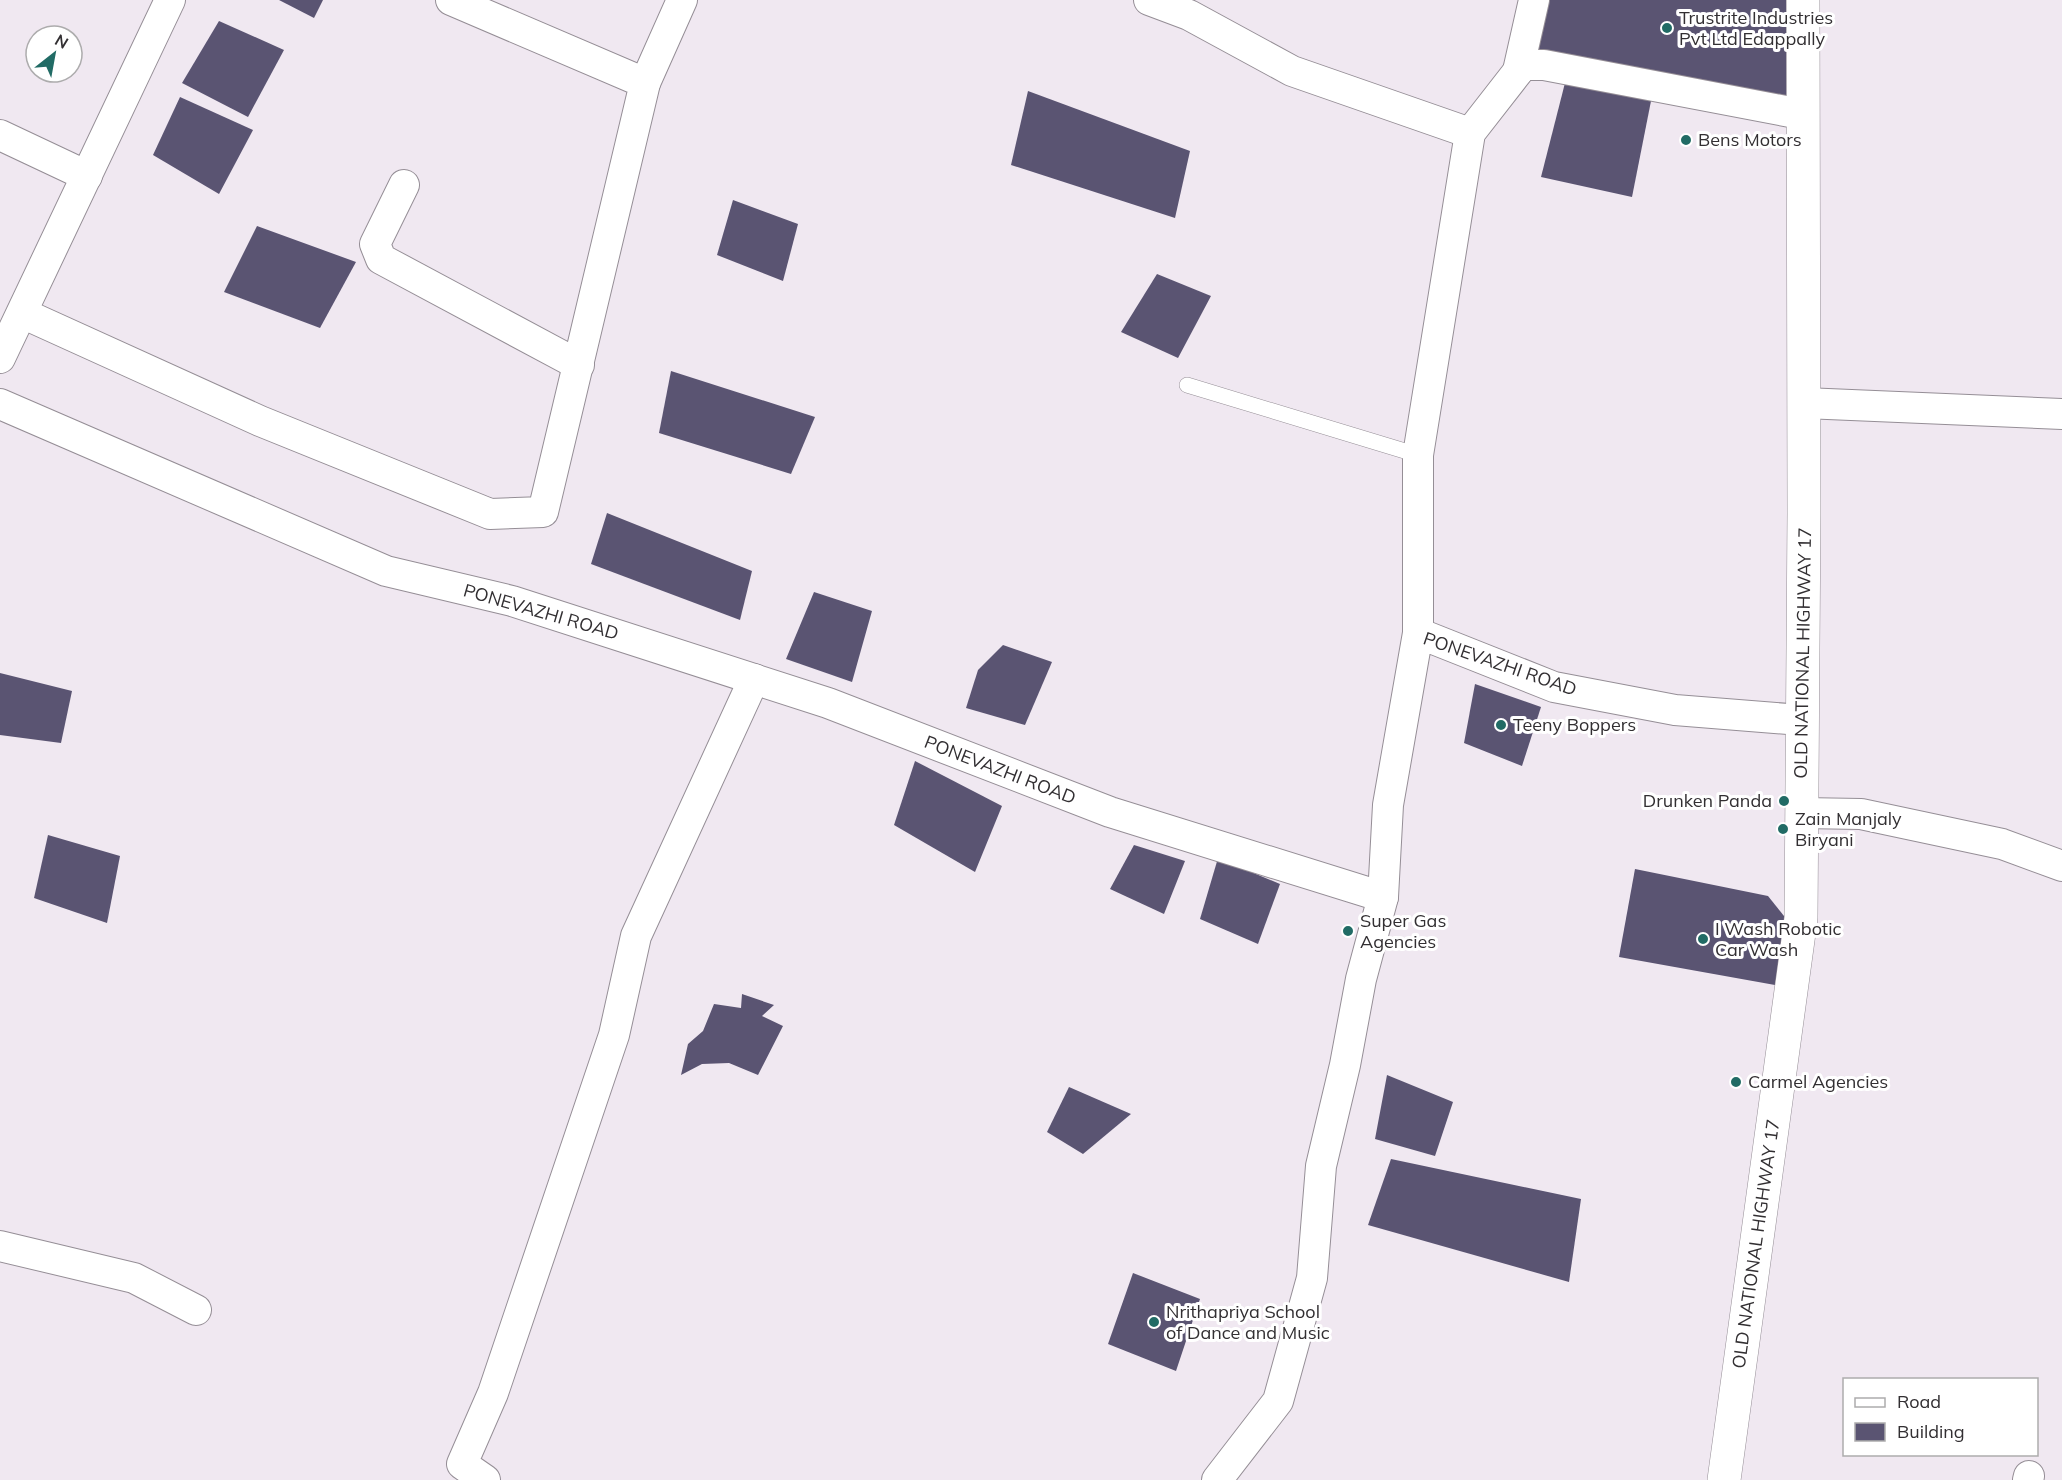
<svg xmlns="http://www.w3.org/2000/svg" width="2062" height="1480" viewBox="0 0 2062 1480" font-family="Mulish,sans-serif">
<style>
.building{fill:#5a5472}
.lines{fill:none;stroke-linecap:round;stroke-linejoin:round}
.lane-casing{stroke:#958e96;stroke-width:16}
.street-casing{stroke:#958e96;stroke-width:32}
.secondary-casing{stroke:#958e96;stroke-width:34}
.lane{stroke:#fff;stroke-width:15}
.street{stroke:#fff;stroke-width:30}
.secondary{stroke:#fff;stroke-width:33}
.poi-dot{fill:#216b65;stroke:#fff;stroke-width:2}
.labels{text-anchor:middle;stroke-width:6;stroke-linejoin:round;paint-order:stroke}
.poi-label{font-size:18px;fill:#322f32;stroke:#fff;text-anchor:start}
.street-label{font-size:18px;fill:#322f32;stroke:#fff}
</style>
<rect width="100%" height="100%" fill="#f0e8f1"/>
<g class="building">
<path d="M279 0H323L314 18Z"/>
<path d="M1546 0H1796L1795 104 1529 56Z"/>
<path d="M219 21 284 50 248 117 182 83Z"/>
<path d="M1566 79 1652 96 1632 197 1541 177Z"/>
<path d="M1028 91 1190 151 1175 218 1011 165Z"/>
<path d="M180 97 253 130 219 194 153 155Z"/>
<path d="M733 200 798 224 783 281 717 255Z"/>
<path d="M257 226 356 262 320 328 224 292Z"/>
<path d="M1157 274 1211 296 1178 358 1121 332Z"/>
<path d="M671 371 815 417 791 474 659 433Z"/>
<path d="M607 513 752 571 740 620 591 564Z"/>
<path d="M814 592 872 611 852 682 786 659Z"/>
<path d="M1003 645 1052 662 1025 725 966 708 978 670Z"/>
<path d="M0 673 72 691 61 743 0 735Z"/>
<path d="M1475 684 1541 707 1522 766 1464 743Z"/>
<path d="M915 761 1002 806 975 872 894 825Z"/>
<path d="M48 835 120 856 107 923 34 898Z"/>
<path d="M1134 845 1185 861 1164 914 1110 889Z"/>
<path d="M1218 858 1280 884 1258 944 1200 919Z"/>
<path d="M1635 869 1768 896 1788 921 1775 985 1619 957Z"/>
<path d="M742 994 774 1005 762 1016 783 1026 758 1075 729 1063 702 1064 681 1075 688 1044 703 1031 714 1004 741 1008Z"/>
<path d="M1387 1075 1453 1102 1435 1156 1375 1139Z"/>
<path d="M1069 1087 1131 1114 1083 1154 1047 1132Z"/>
<path d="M1391 1159 1581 1199 1569 1282 1368 1225Z"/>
<path d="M1133 1273 1200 1299 1176 1371 1108 1344Z"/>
</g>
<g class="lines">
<g class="lane-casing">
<path id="lane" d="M1187 385 1418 455"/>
</g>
<g class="street-casing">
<g id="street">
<path d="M1149 0 1189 15 1292 71 1470 133"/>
<path d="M1518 71 1534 0"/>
<path d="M645 83 682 0"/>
<path d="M0 135 87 176"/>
<path d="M404 185 375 244 381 259 579 365"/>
<path d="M22 313 260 421 490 514 543 512 645 83 451 0"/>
<path d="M0 358 170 0"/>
<path d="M1804 403 2062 414"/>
<path d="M0 404 386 571 512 601 828 703 1110 812 1383 897 1388 805 1418 633 1554 687 1675 710 1801 720"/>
<path d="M1418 633V455L1470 133 1523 65H1544L1801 114"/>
<path d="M1802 813 1861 814 2002 844 2062 866"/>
<path d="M0 1246 134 1278 196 1310"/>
<path d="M485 1480 462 1464 493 1393 614 1035 636 936 754 679"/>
<path d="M1217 1480 1278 1401 1312 1278 1321 1166 1345 1065 1361 979 1383 897"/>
<path d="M2028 1480 2029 1476"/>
</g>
</g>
<g class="secondary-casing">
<path id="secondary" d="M1724 1480 1801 918 1804 513 1803 0"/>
</g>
<use href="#lane" class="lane"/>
<use href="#street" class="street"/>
<use href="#secondary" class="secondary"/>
</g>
<g class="poi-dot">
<circle cx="1667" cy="28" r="6"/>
<circle cx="1686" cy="140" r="6"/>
<circle cx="1501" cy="725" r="6"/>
<circle cx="1784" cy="801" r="6"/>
<circle cx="1783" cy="829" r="6"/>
<circle cx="1348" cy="931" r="6"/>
<circle cx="1703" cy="939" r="6"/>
<circle cx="1736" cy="1082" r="6"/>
<circle cx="1154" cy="1322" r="6"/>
</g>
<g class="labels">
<g class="poi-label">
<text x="1679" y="24">Trustrite Industries<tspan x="1679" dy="21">Pvt Ltd Edappally</tspan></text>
<text x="1698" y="146">Bens Motors</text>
<text x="1513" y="731">Teeny Boppers</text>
<text x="1772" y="807" text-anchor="end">Drunken Panda</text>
<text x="1795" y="825">Zain Manjaly<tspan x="1795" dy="21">Biryani</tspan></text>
<text x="1360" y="927">Super Gas<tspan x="1360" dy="21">Agencies</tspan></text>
<text x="1715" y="935">I Wash Robotic<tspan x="1715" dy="21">Car Wash</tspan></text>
<text x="1748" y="1088">Carmel Agencies</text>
<text x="1166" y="1318">Nrithapriya School<tspan x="1166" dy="21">of Dance and Music</tspan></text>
</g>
<g class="street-label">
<text transform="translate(541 612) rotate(16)" y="6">PONEVAZHI ROAD</text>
<text transform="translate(1803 653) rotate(-89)" y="6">OLD NATIONAL HIGHWAY 17</text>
<text transform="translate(1500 664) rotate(19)" y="6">PONEVAZHI ROAD</text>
<text transform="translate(1000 770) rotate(21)" y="6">PONEVAZHI ROAD</text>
<text transform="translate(1756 1244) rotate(-82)" y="6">OLD NATIONAL HIGHWAY 17</text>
</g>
</g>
<rect x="1843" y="1378" width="195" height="78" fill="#ffffff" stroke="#adacad" stroke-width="1.5"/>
<rect x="1855" y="1398" width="30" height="9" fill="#ffffff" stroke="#adacad" stroke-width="1.5"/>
<text x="1897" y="1408" font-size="18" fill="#322f32">Road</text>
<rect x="1855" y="1423" width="30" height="18" fill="#5a5472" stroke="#adacad" stroke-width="1.5"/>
<text x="1897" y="1438" font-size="18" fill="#322f32">Building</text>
<g transform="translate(54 54) rotate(31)"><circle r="28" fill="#ffffff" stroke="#adacad" stroke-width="1.5"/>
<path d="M0-4.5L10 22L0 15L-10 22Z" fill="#216b65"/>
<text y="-9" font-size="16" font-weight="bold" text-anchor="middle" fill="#322f32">N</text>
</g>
</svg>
